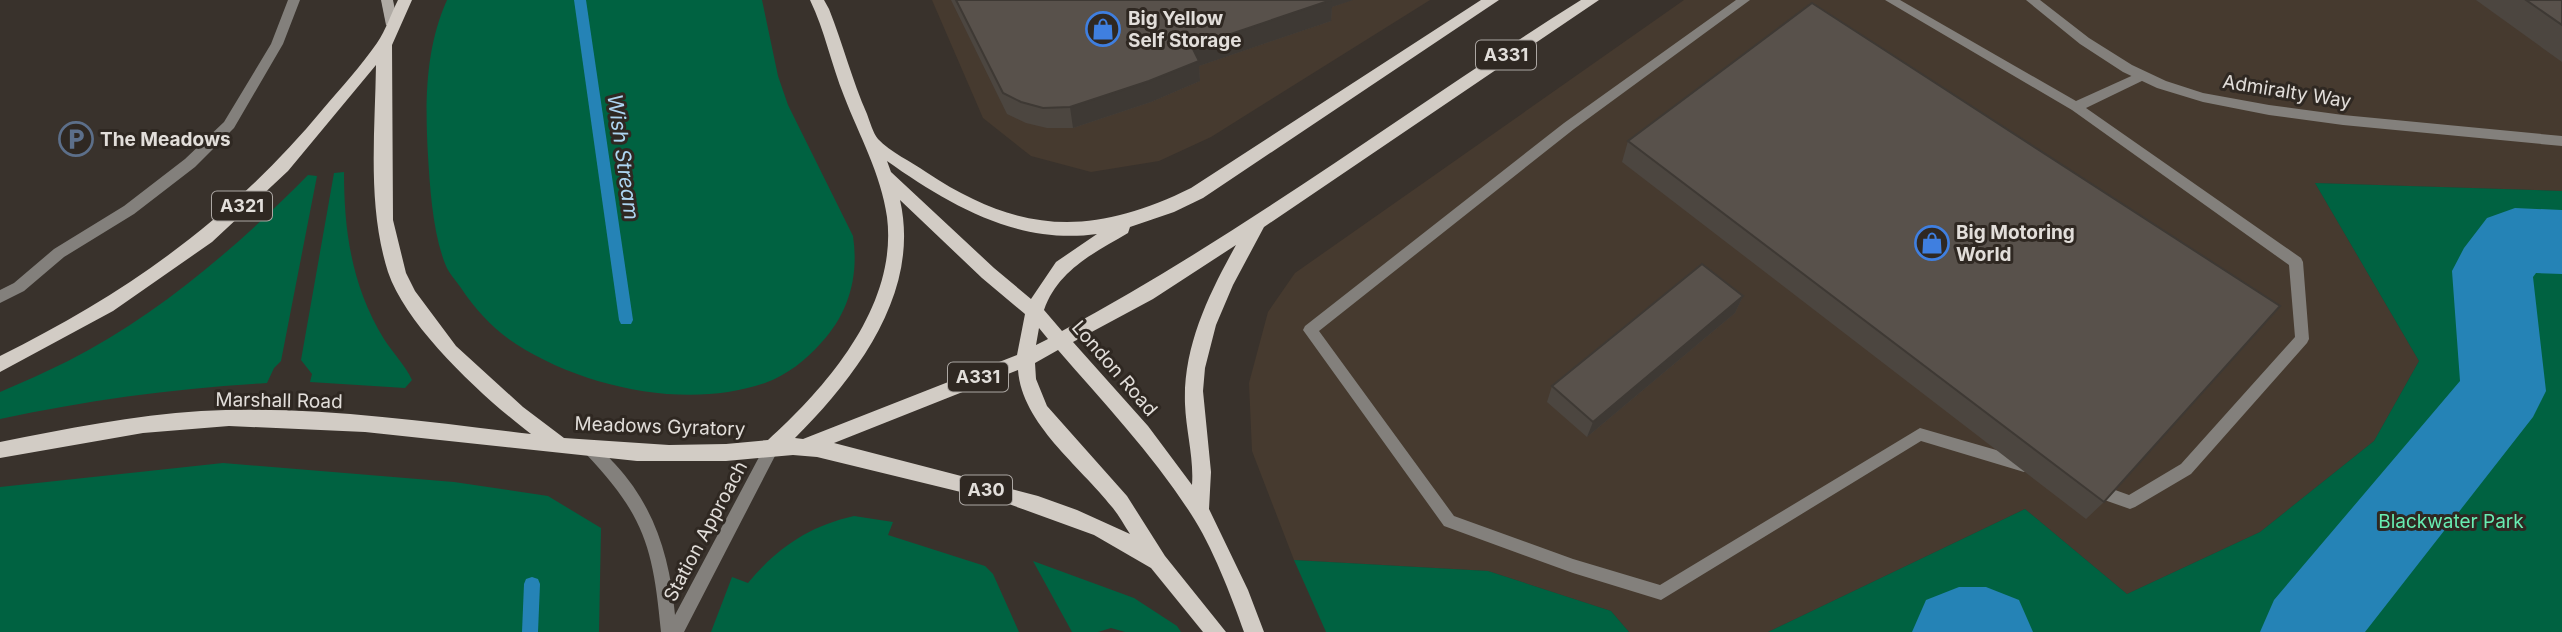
<svg xmlns="http://www.w3.org/2000/svg" width="2562" height="632" viewBox="0 0 2562 632" font-family="Inter,sans-serif">
<style>
.built{fill:#463a2f}
.green{fill:#006241}
.lines{fill:none;stroke-linecap:round;stroke-linejoin:round}
.stream{fill:#2583b6;fill-rule:evenodd}
.river{fill:#2583b6;fill-rule:evenodd}
.lane{fill:#83807c;fill-rule:evenodd}
.street{fill:#83807c;fill-rule:evenodd}
.secondary{fill:#b0aba5;fill-rule:evenodd}
.primary{fill:#d2ccc5;fill-rule:evenodd}
.wall{fill:#4c4640}
.shaded-wall{fill:#3e3934}
.building{fill:#58514b;stroke:#3e3934;stroke-width:2}
.labels{text-anchor:middle;stroke-width:6;stroke-linejoin:round;paint-order:stroke}
.shield{fill:#2f2822;stroke:#aca7a3;stroke-width:2}
.shield-label{font-size:18px;font-weight:bold;fill:#e2deda}
.poi-label{font-size:19px;font-weight:bold;fill:#e2deda;stroke:#2f2822;text-anchor:start}
.street-label{font-size:19px;fill:#e2deda;stroke:#2f2822}
.park-label{font-size:19px;fill:#68edb2;stroke:#2f2822}
.water-label{font-size:21px;font-style:italic;fill:#add5f1;stroke:#2f2822}
</style>
<rect width="100%" height="100%" fill="#39322c"/>
<g class="built">
<path d="M932 0H1430L1211 137 1159 161 1091 172 1031 156 983 118Z"/>
<path d="M1684 0H2562V191L2315 183 2419 361 2374 441 2260 532 2127 594 2025 509 1768 632H1629L1611 611 1488 571 1294 560 1252 451 1249 383 1268 312 1295 273Z"/>
</g>
<g class="green">
<path d="M447 0H762L778 76 788 105 853 236C859 276 849 313 821 343 806 360 787 375 765 383 688 410 584 388 516 344 494 330 475 309 461 288 456 281 449 273 446 266 433 235 430 189 428 156 425 103 425 49 447 0Z"/>
<path d="M344 172C344 232 352 287 384 339 393 353 405 365 412 380L405 388 310 382 312 374 301 360 334 173Z"/>
<path d="M308 175 317 176 281 361 274 368 267 383C178 388 87 400 0 419V392C23 382 46 372 68 361 157 316 238 246 308 175Z"/>
<path d="M2315 183 2562 191V632H1768L2025 509 2127 594 2260 532 2374 441 2419 361Z"/>
<path d="M223 463 454 482 548 496 601 528 599 632H0V487Z"/>
<path d="M854 516 893 522 888 535 985 566 993 574 1019 632H711L732 577 748 583C777 548 809 526 854 516Z"/>
<path d="M1294 560 1488 571 1611 611 1629 632H1326Z"/>
<path d="M1033 561 1134 598 1177 626 1181 632H1125L1111 628 1098 632H1072Z"/>
</g>
<g class="lines">
<g class="stream">
<path d="M574 0H586L633 320 631 324H621L619 320Z"/>
<path d="M532 577 538 579 540 584 538 632H522L524 584 526 579Z"/>
</g>
<g class="river">
<path d="M2515 208 2562 210V274L2536 273 2533 277 2546 391 2533 417 2365 632H2260L2274 600 2460 381 2452 271 2464 248 2487 218Z"/>
<path d="M1959 587H1986L2019 600 2033 632H1912L1926 600Z"/>
</g>
<g class="lane">
<path d="M288 0H300L283 44 234 128 195 167 134 214 64 257 24 291 0 303V290L14 283 54 249 124 206 185 159 224 122 271 44Z"/>
<path d="M1736 0H1750L1574 129 1319 331 1454 516 1573 559 1660 585 1920 428 2024 458 2029 460 2031 465 2029 470 2024 472 1921 441 1661 600 1573 573 1444 526 1303 330 1305 326 1564 123Z"/>
<path d="M1885 0H1900L2076 101 2138 73H2146L2148 76 2146 79 2086 108 2301 258 2303 262 2309 339 2307 343 2191 474 2135 507 2130 509 2093 496 2088 494 2085 489 2088 484 2093 482 2129 495 2181 464 2295 337 2289 265 2072 110Z"/>
</g>
<g class="street">
<path d="M2026 0H2040L2089 38 2132 65 2166 81 2203 93 2269 105 2343 115 2562 136V146L2343 125 2269 115 2203 102 2157 88 2123 72 2080 44Z"/>
<path d="M591 442C601 446 608 457 615 464 655 507 670 558 675 615L766 444 771 442 776 444 778 449 776 454 684 632H661C653 548 645 516 586 454L584 449 586 444Z"/>
</g>
<path class="secondary" d="M381 0H393L398 25 396 28 392 29 386 25Z"/>
<path class="primary" d="M398 0H412L392 45 393 220 406 273 415 291 456 346 523 407 564 438 669 445 726 444 768 440C829 385 898 304 887 217 881 174 859 135 844 96 831 64 825 31 810 0H824L829 9C843 44 852 80 867 114 870 122 873 133 878 139 890 152 912 162 926 172 1019 234 1092 237 1191 188L1481 0H1499L1203 198 1174 212 1130 227 1128 233C1094 253 1058 270 1044 310L1062 331C1243 234 1407 109 1581 0H1599L1264 227 1233 285 1216 325 1205 368 1203 391 1211 472 1209 509 1248 590 1264 632H1244C1231 595 1212 546 1191 514 1153 455 1104 403 1058 350L1035 363 1036 379 1047 406 1127 496 1165 556 1226 632H1203L1151 568 1094 535 1006 503 817 457 793 455 726 461H637L365 432 229 426 143 433 0 458V442C66 429 133 415 201 411 311 405 422 421 531 434 485 399 407 328 388 272 367 206 375 133 376 65L288 171 212 242 113 311 0 372V356C127 293 232 219 323 109 341 88 361 66 377 43 386 30 391 14 398 0ZM887 161C949 205 1018 245 1097 234L1056 262 1031 299 994 268 891 172ZM900 200 982 278 1025 314 1017 355 803 439 795 438C857 376 921 292 900 200ZM1236 245C1209 294 1183 346 1185 404 1186 431 1194 458 1192 485L1148 426 1073 342 1153 299ZM1039 328 1048 339 1036 345ZM1018 370C1022 424 1080 466 1112 507 1119 515 1124 525 1130 534L1077 510 1038 496 834 443Z"/>
</g>
<g class="wall">
<path d="M951 0H1352L1332 7 1331 21 1199 66 1200 81 1151 102 1073 128H1047L1026 123 1007 114Z"/>
<path d="M2476 0H2562V62Z"/>
<path d="M1628 141 2104 502 2086 519 1622 162Z"/>
<path d="M1743 296 1735 313 1587 437 1547 402 1552 386Z"/>
</g>
<g class="shaded-wall">
<path d="M1324 0H1353L1332 7 1331 21 1199 66 1200 81 1151 102 1073 128 1070 107 1192 47Z"/>
<path d="M1743 296 1735 313 1587 437 1593 422Z"/>
</g>
<g class="building">
<path d="M956 0H1331L1192 47 1199 61 1149 81 1070 107 1043 108 1021 102 1003 93Z"/>
<path d="M2526 0H2562V25Z"/>
<path d="M1812 3 2280 306 2104 502 1628 141Z"/>
<path d="M1702 264 1743 296 1593 422 1552 386Z"/>
</g>
<defs>
<g id="shop-ring" transform="scale(1.75)"><circle r="9.5" fill="#2f2822" stroke="#3f7fe0" stroke-width="1.5"/><path d="M-5-2.5h2.3a2.7 3.5 0 0 1 5.4 0H5L5.5 6h-11ZM-1.5-2.5h3a1.5 2.3 0 0 0-3 0Z" fill="#3f7fe0"/></g>
<g id="parking-ring" transform="scale(1.75)"><circle r="9.5" fill="#2f2822" stroke="#5c6f8a" stroke-width="1.5"/><path d="M-3.5-5.5H1a3.5 3.5 0 0 1 0 7H-1V5.5H-3.5ZM-1-3.4V-.6H.8a1.4 1.4 0 0 0 0-2.8Z" fill="#5c6f8a"/></g>
</defs>
<g fill-rule="evenodd">
<use href="#shop-ring" x="1103" y="29"/>
<use href="#parking-ring" x="76" y="139"/>
<use href="#shop-ring" x="1932" y="243"/>
</g>
<g class="labels">
<g class="shield">
<rect x="1476" y="40.5" width="60" height="29" rx="5"/>
<rect x="212" y="191.5" width="60" height="29" rx="5"/>
<rect x="948" y="362.5" width="60" height="29" rx="5"/>
<rect x="960" y="475.5" width="52" height="29" rx="5"/>
</g>
<g class="shield-label">
<text x="1506" y="61">A331</text>
<text x="242" y="212">A321</text>
<text x="978" y="383">A331</text>
<text x="986" y="496">A30</text>
</g>
<g class="poi-label">
<text x="1128" y="25">Big Yellow<tspan x="1128" dy="22">Self Storage</tspan></text>
<text x="100" y="146">The Meadows</text>
<text x="1956" y="239">Big Motoring<tspan x="1956" dy="22">World</tspan></text>
</g>
<g class="street-label">
<text transform="translate(2287 91) rotate(9)" y="7">Admiralty Way</text>
<text transform="translate(1115 368) rotate(49)" y="7">London Road</text>
<text transform="translate(279 400) rotate(1)" y="7">Marshall Road</text>
<text transform="translate(660 426) rotate(2)" y="7">Meadows Gyratory</text>
<text transform="translate(705 531) rotate(-62)" y="7">Station Approach</text>
</g>
<g class="park-label">
<text x="2451" y="528">Blackwater Park</text>
</g>
<g class="water-label">
<text transform="translate(623 157) rotate(82)" y="7">Wish Stream</text>
</g>
</g>
</svg>
